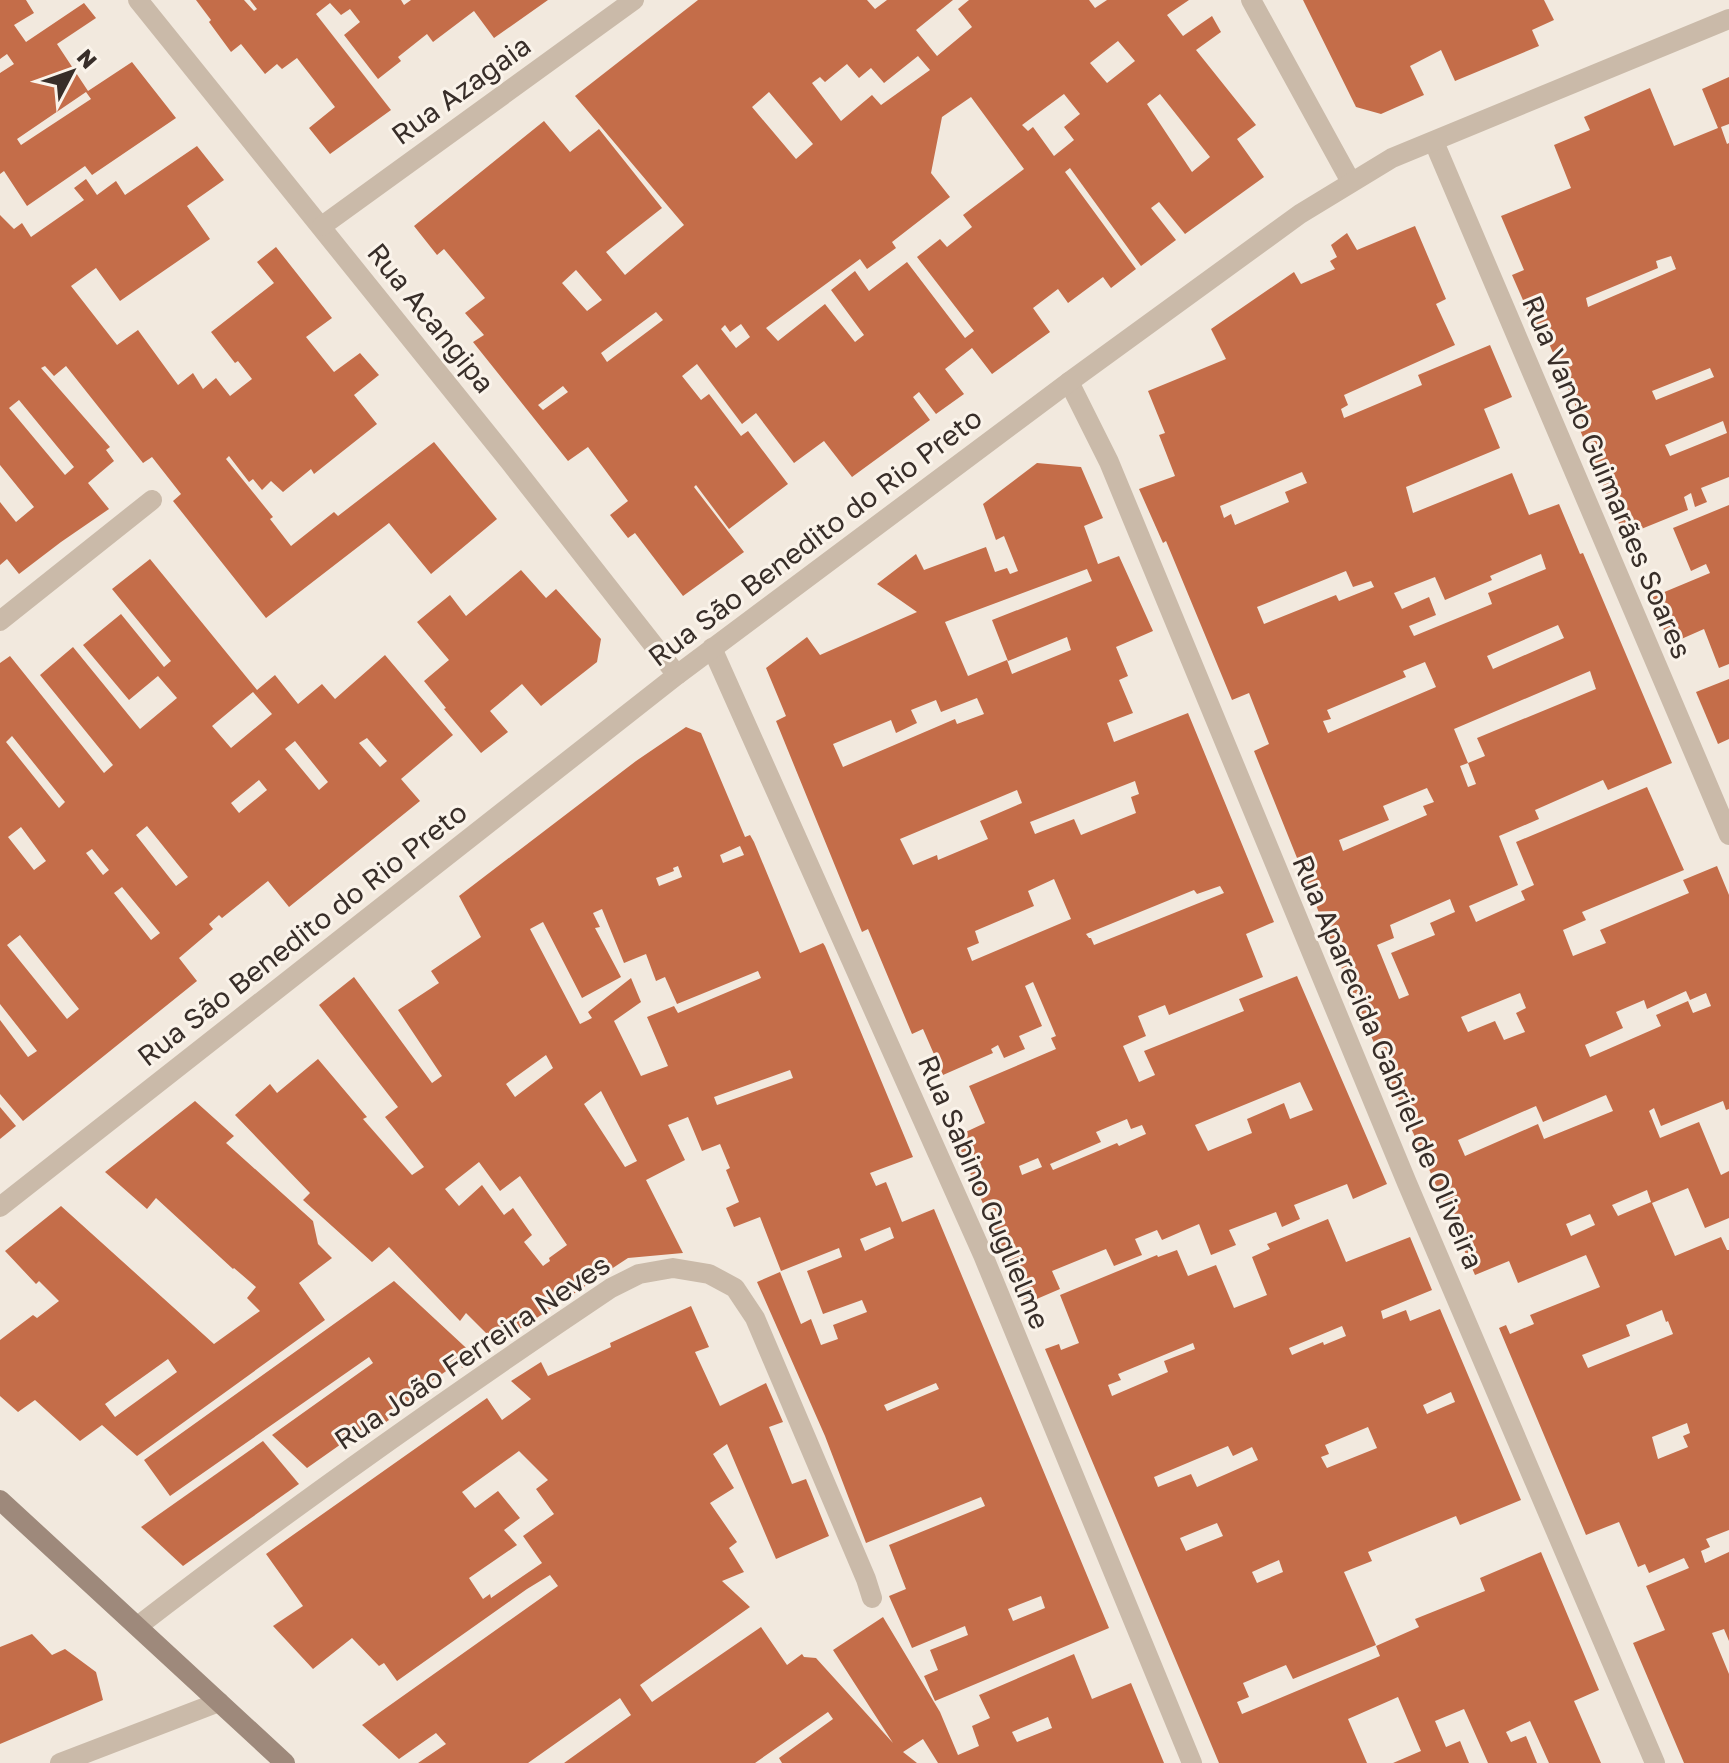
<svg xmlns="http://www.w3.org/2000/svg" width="1729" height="1763" viewBox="0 0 1729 1763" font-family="'Golos Text',sans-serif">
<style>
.building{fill:#c46d49;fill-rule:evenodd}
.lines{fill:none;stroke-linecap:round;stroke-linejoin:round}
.lane{stroke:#cabaa9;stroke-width:20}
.street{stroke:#cabaa9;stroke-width:20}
.secondary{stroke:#9e897b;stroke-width:20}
.labels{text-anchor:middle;stroke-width:6;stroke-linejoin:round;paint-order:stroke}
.street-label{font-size:28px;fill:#382e29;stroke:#faf3ea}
</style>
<rect width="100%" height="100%" fill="#f2e9de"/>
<g class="building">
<path d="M0 0H26L34 13 14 25 26 42 84 3 96 18 57 44 88 91 132 62 176 118 92 175 85 166 27 206 4 171 0 174V73L14 64 7 54 0 59ZM86 92 91 99 21 145 17 139Z"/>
<path d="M196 0H244L254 11 257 9 250 0H401L404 5 411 0H548L494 38 474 11 433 42 427 34 398 57 401 61 378 79 344 35 360 22 350 9 341 15 330 3 316 14 391 110 330 154 309 128 335 107 297 58 282 69 277 64 265 74 241 44 231 52 209 22 211 20Z"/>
<path d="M698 0H867L875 9 887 0H953L916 30 937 56 972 27 958 9 969 0H1089L1095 8 1107 0H1189L1167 15 1183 36 1212 16 1221 32 1196 50 1256 125 1237 139 1264 177 1185 234 1159 202 1151 208 1176 240 1141 266 1070 168 1065 172 1136 269 1111 288 1103 277 1068 303 1058 289 1033 308 1050 332 992 374 972 348 945 369 964 394 936 414 919 392 913 397 930 420 852 477 824 441 794 463 756 413 742 424 697 364 682 376 701 400 709 394 741 436 748 431 788 484 729 529 696 485 694 487 744 552 683 596 635 533 628 538 610 515 628 501 588 447 568 461 473 342 484 335 465 313 485 298 444 249 437 255 414 226 544 121 570 152 599 129 662 208 606 252 625 275 684 225 575 96ZM1118 41 1135 61 1107 83 1090 63ZM918 56 930 70 881 105 872 95 841 121 812 83 820 77 825 82 847 64 859 78 871 68 884 83ZM769 92 813 144 796 159 752 107ZM1064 94 1080 114 1064 127 1074 140 1054 156 1033 127 1028 131 1022 125ZM1160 94 1210 157 1192 172 1147 104ZM971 97 1024 169 963 215 972 227 947 247 940 239 917 257 974 331 965 338 907 262 869 291 855 271 831 290 864 335 855 342 825 304 778 341 766 328 860 259 867 269 896 248 892 242 950 197 931 173 942 117ZM576 270 602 300 587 311 562 283ZM656 312 663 320 607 362 601 353ZM741 324 750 337 736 348 721 329 725 325 730 332ZM563 386 568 392 543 410 538 405Z"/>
<path d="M1303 0H1544L1554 20 1532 30 1539 46 1455 81 1441 50 1410 66 1424 95 1381 114 1356 107Z"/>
<path d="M1729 77V124L1721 127 1727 144 1729 143V477L1701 488 1707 502 1695 507 1691 493 1684 497 1688 510 1624 536 1580 430 1585 428 1542 327 1536 330 1512 275 1524 270 1501 216 1571 188 1554 145 1590 130 1584 117 1650 88 1674 146 1718 128 1702 89ZM1671 256 1676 269 1588 307 1586 298 1658 268 1656 261ZM1710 368 1714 377 1656 400 1652 391ZM1723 421 1727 433 1670 456 1665 445Z"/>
<path d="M197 146 224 180 187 206 210 239 120 301 96 268 71 286 117 345 138 330 178 385 193 373 203 389 216 378 230 396 252 379 238 361 235 363 211 332 274 283 257 262 276 247 332 318 306 337 334 372 360 353 379 375 354 395 377 424 314 474 311 469 283 492 271 481 262 490 253 479 249 482 229 456 226 459 273 517 270 519 291 546 334 512 338 516 434 442 497 519 431 574 389 523 266 618 173 501 181 494 152 457 143 463 66 366 54 376 45 366 41 368 110 447 106 450 114 461 88 483 109 509 61 542 19 574 7 559 0 565V502L16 522 34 507 0 465V215L14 229 22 223 31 237 84 200 74 188 86 179 97 195 116 181 125 195ZM19 400 74 467 65 475 9 408Z"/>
<path d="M1415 226 1446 299 1436 304 1455 345 1344 395 1348 405 1341 409 1344 418 1422 385 1418 375 1490 345 1512 397 1484 409 1500 448 1406 487 1413 513 1512 473 1529 515 1559 504 1580 554 1583 553 1672 763 1608 790 1603 780 1535 810 1539 819 1499 836 1518 885 1469 906 1476 922 1525 900 1521 891 1534 885 1516 842 1647 787 1684 870 1582 912 1586 920 1563 930 1573 956 1606 943 1600 930 1689 893 1683 880 1717 866 1729 895V1109L1726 1110 1723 1101 1661 1126 1654 1108 1649 1111 1660 1138 1699 1122 1721 1175 1729 1171V1218L1705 1228 1688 1188 1652 1203 1675 1256 1721 1237 1727 1250H1729V1530L1706 1539 1710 1547 1701 1551 1705 1563 1729 1552V1641L1724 1629 1712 1633 1729 1674V1763H1684L1633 1643 1665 1630 1646 1586 1689 1568 1684 1558 1649 1573 1645 1564 1638 1567 1619 1522 1586 1535 1499 1328 1506 1325 1510 1334 1534 1324 1530 1315 1600 1287 1586 1255 1518 1283 1509 1261 1475 1275 1338 960 1254 751 1269 744 1249 693 1232 700 1166 541 1163 543 1139 489 1175 476 1159 435 1165 433 1148 391 1226 359 1211 329 1294 272 1301 284 1335 269 1330 261 1337 257 1331 245 1347 233 1357 250ZM1302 472 1307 483 1285 492 1289 502 1235 525 1231 514 1224 518 1220 506ZM1541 554 1546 569 1488 593 1492 604 1414 636 1409 626 1436 615 1429 597 1402 609 1394 593 1435 577 1445 600 1492 580 1490 576ZM1346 571 1353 587 1371 581 1374 587 1339 601 1336 595 1264 624 1257 607ZM1558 625 1564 638 1493 669 1487 656ZM1425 662 1436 687 1328 733 1323 721 1331 719 1327 710 1406 677 1403 671ZM1590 671 1596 689 1477 738 1485 756 1468 763 1476 784 1468 787 1460 766 1468 763 1454 729ZM1427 788 1434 802 1423 806 1427 815 1343 851 1339 840 1389 820 1383 806ZM1450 899 1455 912 1430 923 1435 935 1391 953 1409 995 1399 999 1377 945 1394 938 1390 925ZM1686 991 1690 1000 1706 993 1711 1006 1693 1013 1688 1001 1656 1015 1661 1026 1590 1057 1585 1045 1623 1028 1616 1012 1644 1000 1647 1009ZM1520 993 1526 1008 1516 1013 1525 1032 1504 1040 1495 1021 1468 1032 1461 1017ZM1606 1095 1613 1111 1544 1139 1538 1124 1465 1156 1458 1140 1536 1106 1543 1122ZM1647 1190 1651 1202 1618 1216 1612 1205ZM1590 1214 1595 1225 1571 1236 1566 1224ZM1662 1310 1666 1322 1668 1321 1673 1334 1588 1368 1582 1355 1630 1336 1626 1325ZM1687 1423 1690 1433 1683 1436 1688 1447 1658 1459 1652 1437Z"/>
<path d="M1037 463 1081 467 1103 518 1084 526 1098 564 1119 556 1153 631 1116 647 1128 676 1119 680 1133 713 1107 723 1114 742 1188 713 1274 922 1246 934 1263 977 1169 1015 1165 1005 1138 1016 1146 1036 1123 1046 1139 1082 1155 1075 1144 1051 1244 1011 1239 999 1297 976 1387 1184 1353 1199 1347 1184 1294 1205 1300 1219 1282 1227 1276 1212 1229 1230 1236 1245 1211 1255 1199 1224 1162 1240 1157 1230 1135 1239 1142 1255 1114 1266 1106 1249 1052 1271 1060 1289 1025 1304 955 1137 985 1123 969 1086 1056 1049 1051 1038 1056 1036 1033 982 1025 986 1042 1026 1019 1036 1025 1049 1004 1058 998 1045 991 1049 993 1053 943 1075 923 1029 912 1034 868 929 862 932 776 721 786 716 766 668 807 637 820 655 917 612 877 584 916 554 924 570 986 547 995 572 1007 568 1010 574 1018 571 1004 536 996 540 983 504ZM1087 569 1092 581 992 620 1008 661 1067 637 1071 650 1012 674 1007 660 968 676 945 622ZM977 698 984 714 957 724 955 719 843 767 833 744 891 720 896 733 917 723 911 710 936 700 941 712ZM1135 781 1139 794 1131 797 1136 813 1081 835 1074 819 1035 834 1030 822ZM1017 790 1022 803 980 821 988 839 938 860 937 855 913 865 900 839ZM1054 879 1071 919 972 961 967 948 979 943 975 931 1034 906 1028 891ZM1220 886 1224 893 1094 945 1091 938H1089L1086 934 1194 890 1197 894ZM1300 1082 1313 1110 1290 1119 1284 1103 1247 1119 1252 1133 1208 1151 1195 1125ZM1127 1119 1131 1129 1142 1125 1146 1134 1119 1146 1117 1143 1053 1170 1050 1164 1101 1142 1096 1132ZM1038 1158 1042 1167 1022 1175 1019 1166Z"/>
<path d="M1729 505V664L1719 668 1704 629 1670 644 1650 598 1710 573 1706 564 1691 571 1673 528Z"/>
<path d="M150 559 257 690 275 675 298 704 322 684 335 699 385 655 453 735 401 779 420 801 289 907 268 881 222 918 219 915 209 924 213 929 179 958 197 981 23 1121 0 1094V1020L28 1057 37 1051 0 1004V663L10 656 104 773 113 765 40 675 73 647 140 729 177 698 158 676 129 700 83 645 121 614 164 667 171 661 112 589ZM253 692 272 714 231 748 212 726ZM12 736 65 802 59 808 6 742ZM367 738 387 761 380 767 359 743ZM295 741 328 782 319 790 285 749ZM259 780 267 790 239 813 231 803ZM147 826 188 877 176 886 136 835ZM21 827 46 861 34 870 8 837ZM92 849 109 870 103 875 86 853ZM122 887 160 933 151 940 114 893ZM20 935 79 1009 67 1019 7 945Z"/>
<path d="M521 570 546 598 556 589 601 639 597 662 541 706 522 684 490 711 508 732 481 753 444 709 446 708 424 681 449 660 417 622 450 595 466 616Z"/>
<path d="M1729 679V739L1718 744 1696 692Z"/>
<path d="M686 727 701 733 745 837 750 835 754 842 800 953 823 943 825 946 913 1157 870 1173 876 1186 886 1182 902 1222 934 1209 1109 1628 935 1701 924 1676 938 1670 930 1650 968 1635 965 1626 912 1648 889 1596 906 1589 889 1545 985 1506 981 1497 866 1543 825 1436 757 1282 780 1272 801 1324 811 1319 821 1345 838 1339 833 1325 867 1312 862 1300 823 1314 807 1271 842 1257 839 1248 781 1271 760 1217 734 1227 726 1208 739 1202 726 1170 730 1168 720 1144 702 1151 688 1117 668 1125 685 1160 646 1180 683 1253 628 1258 497 1344 466 1313 460 1321 389 1247 372 1262 303 1200 310 1193 235 1115 270 1084 277 1093 318 1059 367 1117 363 1119 412 1175 424 1167 385 1117 398 1107 319 1005 354 977 432 1083 442 1076 398 1010 439 983 431 971 481 937 459 896 636 761ZM740 846 744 855 723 863 720 855ZM678 866 682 877 659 886 656 878 674 871 673 868ZM602 909 624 963 646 954 656 981 665 977 677 1004 758 971 761 978 678 1013 674 1006 647 1017 668 1066 641 1076 614 1021 641 1002 631 978 588 1012 592 1018 580 1024 530 929 543 922 582 998 621 977 595 928 600 927 593 913ZM546 1055 553 1068 515 1097 506 1084ZM790 1070 793 1078 717 1105 714 1097ZM601 1091 637 1161 625 1167 584 1104ZM479 1162 500 1191 520 1176 567 1245 549 1258 550 1261 543 1266 524 1242 532 1235 513 1208 504 1215 482 1185 459 1206 445 1189ZM890 1227 894 1238 865 1251 860 1239ZM936 1383 939 1389 887 1411 884 1405ZM1041 1596 1045 1608 1013 1621 1008 1609Z"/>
<path d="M195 1101 234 1136 226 1143 313 1221 318 1244 332 1258 299 1283 325 1320 137 1456 102 1425 80 1441 35 1400 18 1412 0 1396V1340L33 1315 37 1318 59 1301 39 1281 36 1284 5 1251 61 1206 214 1344 260 1311 247 1298 256 1287 234 1268 233 1269 156 1198 147 1209 105 1172ZM168 1359 177 1372 115 1417 105 1404Z"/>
<path d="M0 1107 16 1126 0 1139Z"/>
<path d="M1328 1219 1346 1262 1410 1237 1432 1290 1381 1311 1383 1319 1406 1310 1410 1321 1440 1309 1521 1500 1460 1525 1456 1516 1368 1552 1372 1561 1344 1572 1376 1645 1293 1679 1286 1665 1243 1683 1249 1697 1237 1702 1242 1714 1380 1656 1376 1646 1419 1627 1415 1619 1485 1591 1480 1578 1541 1552 1599 1690 1574 1701 1601 1763H1549L1530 1721 1506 1732 1511 1742 1526 1736 1537 1763H1488L1464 1709 1435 1721 1446 1747 1460 1741 1469 1763H1393L1421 1751 1398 1697 1348 1719 1367 1763H1219L1045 1349 1059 1344 1061 1350 1079 1343 1060 1295 1157 1255 1158 1257 1177 1250 1188 1276 1216 1265 1234 1308 1267 1295 1252 1257 1270 1249 1267 1244ZM1342 1326 1346 1336 1324 1345 1323 1342 1292 1355 1289 1348ZM1193 1343 1195 1349 1164 1361 1168 1372 1112 1396 1108 1385 1121 1380 1118 1374ZM1451 1392 1455 1402 1427 1414 1423 1405ZM1368 1427 1377 1448 1327 1468 1321 1457 1329 1454 1325 1445ZM1228 1446 1233 1456 1252 1447 1258 1460 1197 1487 1191 1474 1158 1487 1154 1477ZM1217 1523 1223 1536 1186 1551 1180 1538ZM1279 1560 1283 1572 1257 1583 1252 1572Z"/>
<path d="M394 1281 477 1358 462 1368 459 1362 432 1381 436 1387 409 1406 405 1400 385 1414 389 1420 376 1429 371 1423 307 1468 272 1435 373 1363 369 1357 170 1496 144 1460Z"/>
<path d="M691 1306 709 1347 695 1352 720 1406 766 1383 783 1422 769 1427 792 1484 806 1479 829 1536 776 1559 727 1444 713 1454 734 1488 710 1503 737 1542 729 1548 744 1572 722 1581 750 1607 640 1685 652 1702 761 1627 787 1665 802 1654 804 1657 816 1658 893 1743 833 1650 883 1617 940 1712 958 1755 979 1746 972 1726 990 1718 979 1695 1074 1654 1092 1699 1131 1683 1164 1763H938L923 1739 903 1752 917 1763H782L779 1758 833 1719 828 1712 755 1763H564L631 1715 620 1698 528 1763H418L446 1744 436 1733 399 1759 362 1725 558 1586 550 1575 527 1589 397 1681 384 1663 379 1666 352 1638 313 1669 273 1626 303 1606 266 1554 487 1398 502 1420 531 1399 511 1381 541 1362 548 1376 611 1347 610 1343ZM519 1451 548 1480 536 1489 554 1514 523 1536 542 1563 491 1598 490 1594 483 1599 469 1578 517 1545 504 1530 520 1518 498 1491 475 1508 462 1492ZM1048 1717 1052 1728 1017 1742 1012 1732Z"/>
<path d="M263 1441 299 1484 183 1566 141 1527Z"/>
<path d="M32 1634 52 1655 65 1649 96 1672 103 1700 0 1744V1647Z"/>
</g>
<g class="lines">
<path class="lane" d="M138 1626C291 1508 450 1396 611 1288L639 1274 673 1268 709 1274 735 1288 755 1318 866 1579 872 1598"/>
<g class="street">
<path d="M138 0 510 462 677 675"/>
<path d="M1251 0 1351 182"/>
<path d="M1434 142 1729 835"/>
<path d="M322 226 634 0"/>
<path d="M1069 382 1109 462 1407 1183 1655 1763"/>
<path d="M0 621 152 500"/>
<path d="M712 648 983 1255 1192 1763"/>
<path d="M0 1207 677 675 1069 382 1300 214 1392 158 1729 19"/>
<path d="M60 1763 219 1702"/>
</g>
<path class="secondary" d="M0 1500 285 1763"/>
</g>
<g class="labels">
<g class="street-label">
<text transform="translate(461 90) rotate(-36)" y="10">Rua Azagaia</text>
<text transform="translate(431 318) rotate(51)" y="10">Rua Acangipa</text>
<text transform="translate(1607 477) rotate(67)" y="10">Rua Vando Guimarães Soares</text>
<text transform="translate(815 537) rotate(-37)" y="10">Rua São Benedito do Rio Preto</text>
<text transform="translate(302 934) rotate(-38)" y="10">Rua São Benedito do Rio Preto</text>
<text transform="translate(1388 1062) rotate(67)" y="10">Rua Aparecida Gabriel de Oliveira</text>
<text transform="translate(984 1192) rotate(67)" y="10">Rua Sabino Guglielme</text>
<text transform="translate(472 1352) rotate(-34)" y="10">Rua João Ferreira Neves</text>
</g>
</g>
<g transform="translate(72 72) rotate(49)" stroke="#faf3ea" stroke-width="6" paint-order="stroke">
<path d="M0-6L14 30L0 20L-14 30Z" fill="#382e29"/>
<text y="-12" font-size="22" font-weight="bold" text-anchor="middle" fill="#382e29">N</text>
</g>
</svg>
